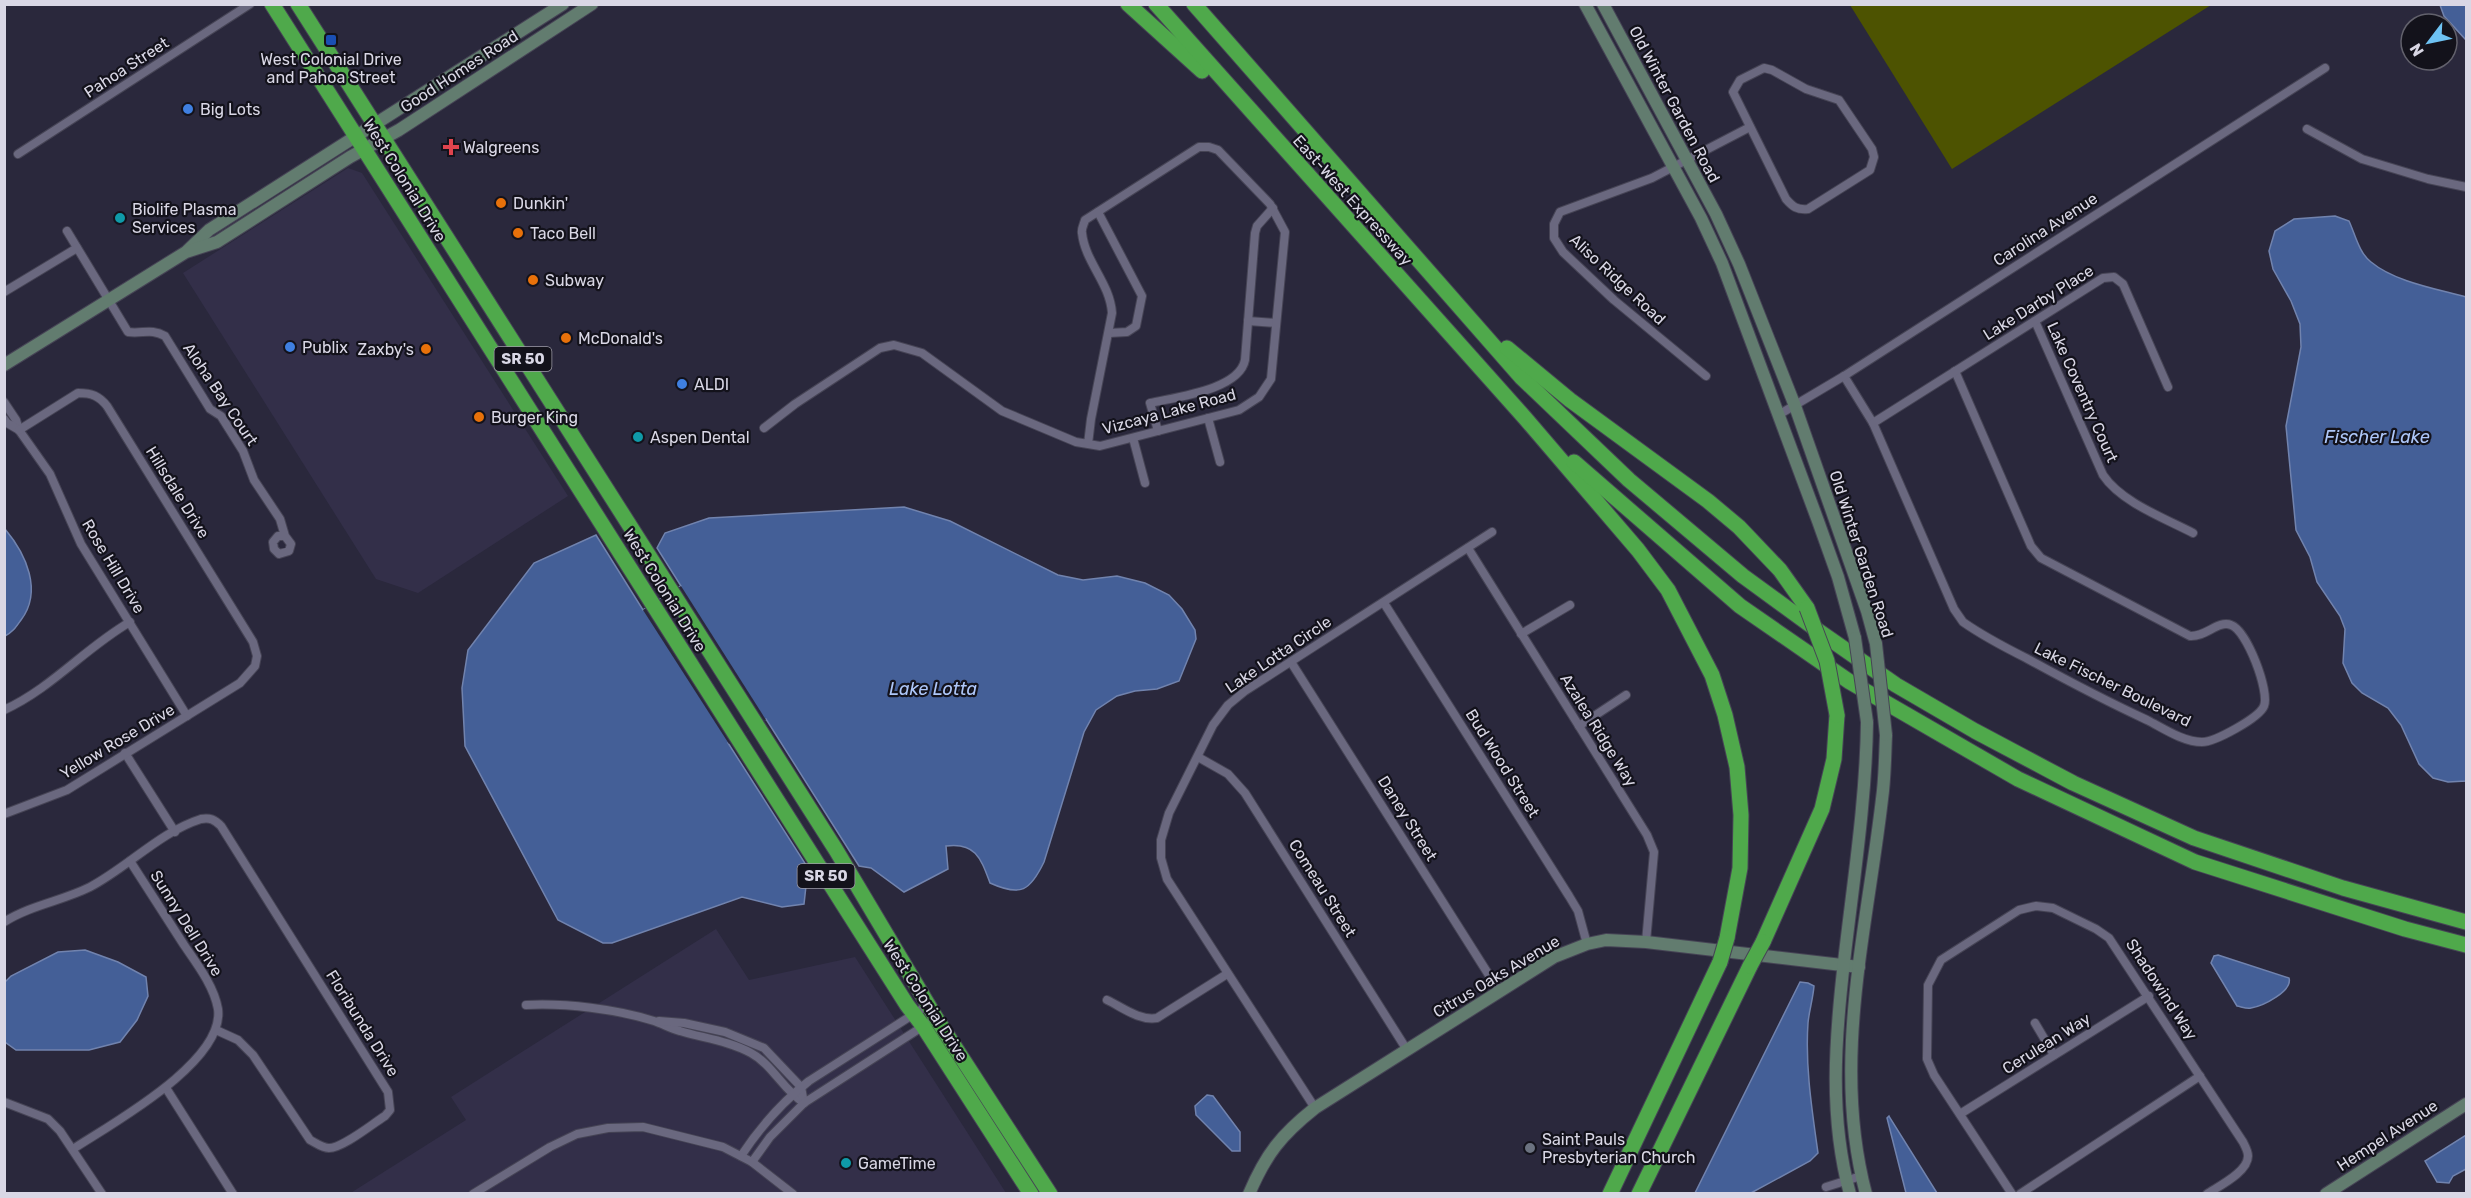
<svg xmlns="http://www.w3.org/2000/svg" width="2471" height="1198" viewBox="0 0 2471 1198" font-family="Rubik,sans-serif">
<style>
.built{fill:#332f49}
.green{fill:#4d5301}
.water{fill:#445f97;stroke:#7183ae;stroke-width:1.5}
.pier{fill:#2a283c}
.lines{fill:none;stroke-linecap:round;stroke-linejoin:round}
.street-casing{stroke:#464455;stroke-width:10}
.secondary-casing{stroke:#464455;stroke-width:14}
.highway-casing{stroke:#464455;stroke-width:17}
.street{stroke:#6a687f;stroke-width:8}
.secondary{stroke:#627c6f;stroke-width:12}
.highway{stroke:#4fa94b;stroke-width:15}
.secondary-bridge-casing{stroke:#464455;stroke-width:14;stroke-linecap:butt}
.highway-bridge-casing{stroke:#464455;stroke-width:17;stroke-linecap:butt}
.secondary-bridge{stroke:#627c6f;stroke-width:12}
.highway-bridge{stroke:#4fa94b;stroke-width:15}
.transit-dot{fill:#1a4fb4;stroke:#13121b;stroke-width:2}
.shop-dot{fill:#3f7fe0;stroke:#13121b;stroke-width:2}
.health-dot{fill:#e0444e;stroke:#13121b;stroke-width:2}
.food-dot{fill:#e8710a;stroke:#13121b;stroke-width:2}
.culture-dot{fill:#0f9aa8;stroke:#13121b;stroke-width:2}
.worship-dot{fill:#6b7280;stroke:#13121b;stroke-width:2}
.labels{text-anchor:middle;stroke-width:4.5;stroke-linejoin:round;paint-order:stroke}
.shield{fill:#13121b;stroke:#9e9ca8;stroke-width:1.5}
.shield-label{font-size:15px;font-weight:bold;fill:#d9d7e5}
.poi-label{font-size:16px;fill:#d9d7e5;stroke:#13121b;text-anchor:start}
.street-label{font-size:16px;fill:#d9d7e5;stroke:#13121b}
.water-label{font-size:18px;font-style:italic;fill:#aec7f9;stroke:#13121b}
</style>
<rect width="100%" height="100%" fill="#2a283c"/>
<g class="built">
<path d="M348 168 362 173 568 496 418 593 376 579 183 273Z"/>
<path d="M716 929 749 980 855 957 1006 1193 349 1194 466 1120 451 1097Z"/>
</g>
<path class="green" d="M1850 5H2211L1952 169Z"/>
<g class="water">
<path d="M2440 5H2466V40L2444 16Z"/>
<path d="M2335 216 2349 221C2355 234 2359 253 2371 262 2395 282 2437 289 2466 297V781L2448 782 2433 778 2419 764 2401 725 2388 708 2362 693 2352 683 2343 663 2345 629 2340 616 2317 582 2310 557 2296 530 2286 426 2301 347 2300 324 2291 301 2273 269 2269 251 2275 231 2294 219Z"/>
<path d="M904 507 950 521 1058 575 1083 580 1117 576 1145 583 1169 595 1182 609 1195 630 1196 639 1179 681 1157 689 1135 691 1117 696 1096 710 1084 732 1044 862C1030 891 1021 897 990 883 981 859 976 842 946 846L948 869 904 892 871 868 859 866 766 719 728 743 808 868 814 883 806 886 804 904 782 907 742 897 612 943H603L558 920 465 746 462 688 468 650 534 563 596 535 643 610 681 586 657 548 665 533 709 518Z"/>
<path d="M5 529C26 554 43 591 21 620 16 627 13 632 5 636Z"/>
<path d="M85 950 118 962 146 977 148 996 137 1020 120 1042 89 1050H16L5 1042V982L11 976 58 952Z"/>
<path d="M2218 955 2289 978C2293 991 2263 1006 2251 1008 2247 1009 2242 1007 2237 1006L2211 963 2214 956Z"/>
<path d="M1800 982 1808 983 1814 986C1813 999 1809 1011 1808 1023 1805 1066 1812 1110 1818 1153L1810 1161 1751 1193H1695Z"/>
<path d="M1207 1095 1213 1096 1240 1132V1151H1232L1196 1115 1195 1106Z"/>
<path d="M1889 1116 1890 1118 1937 1193H1906L1887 1118Z"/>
<path d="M2466 1135V1169L2453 1176 2449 1183 2437 1182 2425 1161Z"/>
</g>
<path class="pier" d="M681 586 766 720 729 744 643 610Z"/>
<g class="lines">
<g class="street-casing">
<g id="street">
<path d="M1764 68 1772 70 1806 89 1839 100 1872 149 1874 157 1870 170 1808 209C1797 210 1793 207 1786 199L1733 92 1740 80Z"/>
<path d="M2307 129 2362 159 2428 179 2466 187"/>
<path d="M18 154 250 4"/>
<path d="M1098 212 1142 296 1136 326 1127 332 1109 333"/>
<path d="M67 231 128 332C143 334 151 328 165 336L210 409 221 416 243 451 254 480 280 519 285 536 291 544 289 551 279 554 274 549 273 542 278 536H285"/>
<path d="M4 292 77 248"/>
<path d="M1248 321 1276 323"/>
<path d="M2035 321 2103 475C2121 502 2164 518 2193 533"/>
<path d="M1706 376 1614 300 1563 252 1554 238V224L1560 212 1652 178 1750 127"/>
<path d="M1844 376 1873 423 1954 609 1963 622C1983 636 2004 647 2026 658 2066 680 2106 701 2147 720 2163 728 2183 742 2202 742 2215 742 2259 718 2264 706 2270 692 2247 630 2231 625 2218 620 2206 637 2190 636L2041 558 2031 546 1955 371"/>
<path d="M4 402 16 420 19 430 50 474 81 544 187 716"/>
<path d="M1780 414 1844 376 2325 68"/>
<path d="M1208 418 1220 462"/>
<path d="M4 419 7 423 19 430"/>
<path d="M1873 423 2103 278 2114 277 2123 284 2168 387"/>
<path d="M764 428 795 404 880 348 894 345 922 353 1002 411 1076 442 1100 446 1239 410 1259 397 1271 379 1285 232 1270 204 1218 150 1209 147H1199L1085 220C1084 224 1081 229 1082 233 1085 262 1110 283 1112 313L1091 419 1088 444"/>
<path d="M1158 431 1150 403C1176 397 1239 390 1245 360L1255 233 1257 226 1273 208"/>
<path d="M1133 438 1145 483"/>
<path d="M1468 548 1647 835 1654 852 1646 942"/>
<path d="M1384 603 1569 896 1578 911 1587 944"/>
<path d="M1521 634 1570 605"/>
<path d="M1291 662 1499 991"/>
<path d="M4 710C52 688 85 648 130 622"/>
<path d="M1579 726 1626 695"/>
<path d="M125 753 175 832"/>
<path d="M1198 757 1228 774 1245 793 1407 1050"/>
<path d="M4 814 67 790 240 683 255 666 257 656 253 642 107 406C99 396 92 393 78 393L19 430"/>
<path d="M4 922C31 905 62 901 90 887 128 867 160 832 201 819 210 817 215 820 221 826L388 1092 390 1110 385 1116C372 1124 343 1148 329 1148 322 1148 316 1143 310 1140L253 1055 238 1040 216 1030"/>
<path d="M1107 1000C1122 1007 1139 1021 1157 1018L1227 974"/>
<path d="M526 1005C566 1003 616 1009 654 1021 663 1024 671 1029 680 1031 703 1038 729 1041 751 1053 773 1065 783 1090 804 1103"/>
<path d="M659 1021 684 1023 725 1032 764 1048 801 1087 804 1103"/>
<path d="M2035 1023 2054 1055"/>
<path d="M166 1088 233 1194"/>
<path d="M4 1102 48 1119 60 1131 102 1194"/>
<path d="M1315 1108 1167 879 1161 858V840L1169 813 1213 725 1228 705 1245 691 1492 532"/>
<path d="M1960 1114 2149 996"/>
<path d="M73 1149C111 1124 225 1062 218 1009 214 986 197 964 184 945 166 917 148 889 130 861"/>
<path d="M741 1156C760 1127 781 1103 809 1081L928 1005"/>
<path d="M752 1162 770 1137 804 1103 936 1018"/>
<path d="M1826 1187 1861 1176"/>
<path d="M473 1194 550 1147 577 1134 608 1128 643 1127 723 1147 752 1162 793 1194"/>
<path d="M2012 1194 1934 1075 1927 1059 1928 985 1941 960 2019 910 2036 906 2053 908 2096 929 2109 938 2243 1142C2245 1146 2248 1151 2248 1156 2248 1172 2219 1186 2207 1194"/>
<path d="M2020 1194 2200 1076"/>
</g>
</g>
<g class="secondary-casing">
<g id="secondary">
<path d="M1585 4 1701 218 1722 263 1818 521 1838 577 1855 638"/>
<path d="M1603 4 1716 214 1739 264 1795 406 1867 611 1876 644"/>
<path d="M188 250 209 230 563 4"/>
<path d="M4 365 186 252 217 242 350 157 399 130 592 4"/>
<path d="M1249 1194C1266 1154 1281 1135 1315 1108L1554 957 1587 944 1606 940 1646 942 1859 967"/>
<path d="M1850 1194C1829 1117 1835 1040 1844 962 1853 883 1866 802 1867 722"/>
<path d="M1866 1194C1831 1063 1867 930 1882 799 1885 778 1885 756 1886 735"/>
<path d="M2326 1194 2466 1104"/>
</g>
</g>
<g class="highway-casing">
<g id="highway">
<path d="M272 4 907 1005 923 1026 1031 1194"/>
<path d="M298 4 836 850 936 1018 1050 1194"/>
<path d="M1128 4 1202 71"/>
<path d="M1156 4 1525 418 1638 550 1668 590 1712 675 1725 715 1737 767 1741 815 1740 868 1727 938"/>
<path d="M1194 4 1521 377 1629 480 1743 576 1817 630 1896 685 1975 731 2073 783 2194 838 2343 888 2466 922"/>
<path d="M1507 348 1570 400 1708 501 1739 527 1780 570 1807 608"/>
<path d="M1574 462 1740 606 1850 682 2018 779 2195 862 2405 929 2466 945"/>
<path d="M1763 942 1822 809 1834 759 1837 715"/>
<path d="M1610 1194 1720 962"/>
<path d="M1639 1194 1750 966"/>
</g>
</g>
<use href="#street" class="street"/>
<use href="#secondary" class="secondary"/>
<use href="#highway" class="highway"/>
<g class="secondary-bridge-casing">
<g id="secondary-bridge">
<path d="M1855 638 1867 722"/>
<path d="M1876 644 1886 735"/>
</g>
</g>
<g class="highway-bridge-casing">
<g id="highway-bridge">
<path d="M1807 608 1827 661 1837 715"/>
<path d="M1720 962 1727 938"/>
<path d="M1750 966 1763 942"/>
</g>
</g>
<use href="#secondary-bridge" class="secondary-bridge"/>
<use href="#highway-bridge" class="highway-bridge"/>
</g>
<rect class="transit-dot" x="325" y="34" width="12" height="12" rx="3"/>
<g class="shop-dot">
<circle cx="188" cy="109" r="6"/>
<circle cx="290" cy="347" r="6"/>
<circle cx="682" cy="384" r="6"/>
</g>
<path class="health-dot" d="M448 138h6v6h6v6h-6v6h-6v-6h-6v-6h6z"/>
<g class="food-dot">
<circle cx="501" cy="203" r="6"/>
<circle cx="518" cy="233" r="6"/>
<circle cx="533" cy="280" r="6"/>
<circle cx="566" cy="338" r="6"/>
<circle cx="426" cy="349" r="6"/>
<circle cx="479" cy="417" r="6"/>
</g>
<g class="culture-dot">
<circle cx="120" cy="218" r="6"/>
<circle cx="638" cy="437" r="6"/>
<circle cx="846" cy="1163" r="6"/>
</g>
<circle class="worship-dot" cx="1530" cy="1148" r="6"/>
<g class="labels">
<g class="shield">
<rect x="494.5" y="347" width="57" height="24" rx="4.5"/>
<rect x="797.5" y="864" width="57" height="24" rx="4.5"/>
</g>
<g class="shield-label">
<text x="523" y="364">SR 50</text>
<text x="826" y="881">SR 50</text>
</g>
<g class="poi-label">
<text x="331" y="65" text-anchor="middle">West Colonial Drive<tspan x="331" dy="18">and Pahoa Street</tspan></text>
<text x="200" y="115">Big Lots</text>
<text x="463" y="153">Walgreens</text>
<text x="513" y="209">Dunkin'</text>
<text x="132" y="215">Biolife Plasma<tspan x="132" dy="18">Services</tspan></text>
<text x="530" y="239">Taco Bell</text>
<text x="545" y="286">Subway</text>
<text x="578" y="344">McDonald's</text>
<text x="302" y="353">Publix</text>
<text x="414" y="355" text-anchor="end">Zaxby's</text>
<text x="694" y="390">ALDI</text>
<text x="491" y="423">Burger King</text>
<text x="650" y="443">Aspen Dental</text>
<text x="1542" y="1145">Saint Pauls<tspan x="1542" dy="18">Presbyterian Church</tspan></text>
<text x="858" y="1169">GameTime</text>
</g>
<g class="street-label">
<text transform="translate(126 67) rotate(-33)" y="6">Pahoa Street</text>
<text transform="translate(459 71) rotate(-33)" y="6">Good Homes Road</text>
<text transform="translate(1675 104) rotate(62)" y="6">Old Winter Garden Road</text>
<text transform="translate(405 180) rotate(58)" y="6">West Colonial Drive</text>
<text transform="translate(1353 200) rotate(48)" y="6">East-West Expressway</text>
<text transform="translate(2045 229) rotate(-33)" y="6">Carolina Avenue</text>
<text transform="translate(1618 279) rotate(43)" y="6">Aliso Ridge Road</text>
<text transform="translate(2038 302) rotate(-32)" y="6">Lake Darby Place</text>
<text transform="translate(2083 392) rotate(66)" y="6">Lake Coventry Court</text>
<text transform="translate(221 394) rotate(56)" y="6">Aloha Bay Court</text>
<text transform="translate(1169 411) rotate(-15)" y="6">Vizcaya Lake Road</text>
<text transform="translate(178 492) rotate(58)" y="6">Hillsdale Drive</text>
<text transform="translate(1862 554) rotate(72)" y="6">Old Winter Garden Road</text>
<text transform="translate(114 566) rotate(59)" y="6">Rose Hill Drive</text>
<text transform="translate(665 590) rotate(58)" y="6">West Colonial Drive</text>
<text transform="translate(1278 654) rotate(-34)" y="6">Lake Lotta Circle</text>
<text transform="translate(2113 684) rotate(26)" y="6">Lake Fischer Boulevard</text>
<text transform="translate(1599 730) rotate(58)" y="6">Azalea Ridge Way</text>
<text transform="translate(117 741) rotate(-31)" y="6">Yellow Rose Drive</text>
<text transform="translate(1503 763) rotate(58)" y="6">Bud Wood Street</text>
<text transform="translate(1408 818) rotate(58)" y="6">Daney Street</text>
<text transform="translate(1323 888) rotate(58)" y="6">Comeau Street</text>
<text transform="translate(187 923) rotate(58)" y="6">Sunny Dell Drive</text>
<text transform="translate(1496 976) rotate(-31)" y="6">Citrus Oaks Avenue</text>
<text transform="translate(2162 989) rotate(57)" y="6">Shadowind Way</text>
<text transform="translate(926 1000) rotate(57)" y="6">West Colonial Drive</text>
<text transform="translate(363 1023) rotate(58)" y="6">Floribunda Drive</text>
<text transform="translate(2046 1043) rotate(-32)" y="6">Cerulean Way</text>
<text transform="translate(2387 1135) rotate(-33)" y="6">Hempel Avenue</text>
</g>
<g class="water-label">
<text x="2377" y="443">Fischer Lake</text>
<text x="933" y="695">Lake Lotta</text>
</g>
</g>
<rect width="2471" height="1198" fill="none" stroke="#d9d7e5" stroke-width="12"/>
<g transform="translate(2429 42) rotate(238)"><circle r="28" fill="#13121b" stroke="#62616c" stroke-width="1.5"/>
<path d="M0-4.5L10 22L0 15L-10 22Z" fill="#6ec2f3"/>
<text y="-9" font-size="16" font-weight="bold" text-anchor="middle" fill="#d9d7e5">N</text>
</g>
</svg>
